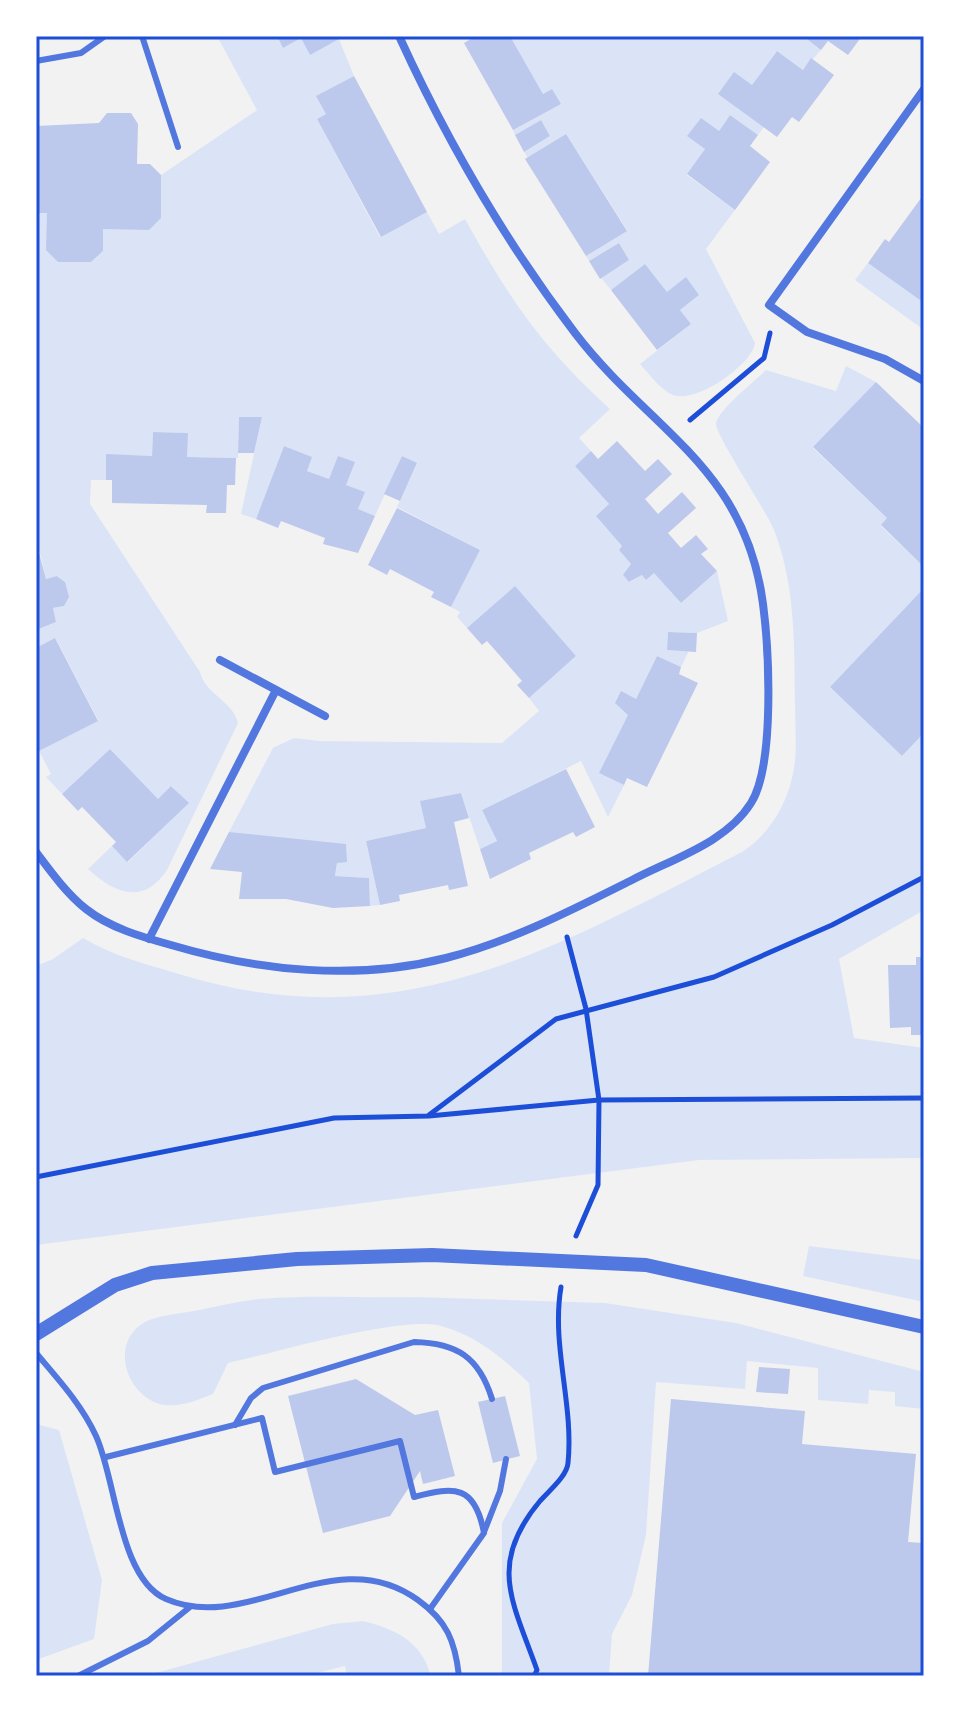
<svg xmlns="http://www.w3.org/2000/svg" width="960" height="1712" viewBox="0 0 960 1712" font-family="'Libre Baskerville',serif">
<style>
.green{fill:#dbe4f7}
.building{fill:#bdc9ec}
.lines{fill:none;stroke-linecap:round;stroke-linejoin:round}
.path{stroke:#1d4ed8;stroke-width:5}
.service{stroke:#5277de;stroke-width:6}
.minor{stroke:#5277de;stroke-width:8}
.tertiary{stroke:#5277de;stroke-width:14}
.neatline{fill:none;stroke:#1d4ed8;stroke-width:3}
</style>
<rect width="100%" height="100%" fill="#f2f2f2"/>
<g class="green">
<path d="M217 36H277L283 48 301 38 310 54 339 39 354 76 317 96 326 114 317 119 380 237 427 212 439 234 465 219C510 300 542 347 610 409L579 438 591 451 575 466 609 504 596 516 622 546 619 550 631 564 623 576 630 582 642 575 646 580 654 573 681 603 717 571 728 621 697 633 668 632 667 650 689 651 681 667 657 656 600 773 624 785 608 817 581 761 482 810 497 841 480 849 461 793 421 801 426 828 366 841 380 905 370 906 369 878 335 876 337 863 229 832 273 748 294 738 320 741 502 743 539 711 529 698 576 656 515 587 467 628 457 617 460 612 451 607 480 550 397 507 417 464 402 456 375 516 358 509 364 492 307 471 311 457 284 446 256 519 241 514 262 417H239L238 458 187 457V433L153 432 152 456 106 455V480H91L90 504 200 672C205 694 233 701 238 723L167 870C143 906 114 893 88 869L112 846 128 862 188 803 172 786 158 799 110 749 62 794 46 777 51 774 39 751 98 720 56 639 36 648V630L56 622 53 608 64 606 65 582 58 576 46 579 36 536V213H47L58 262H91L103 251V229L160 218 161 175 257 110Z"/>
<path d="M510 36H803L821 50 803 70 777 51 752 85 764 127 758 135 730 115 719 131 688 136 705 149 687 175 735 210 706 249 755 343C752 365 696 404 673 395 661 390 649 374 640 364L691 324 680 310 699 295 667 292 645 264 611 290 601 278 629 260 619 243 589 261 586 256 627 230 566 134 528 158 524 152 550 136 541 120 515 135 513 130 560 104 552 89 543 94Z"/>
<path d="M868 263 924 303V330L855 280Z"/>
<path d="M846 366 876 382 813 448 887 518 881 526 924 567V588L830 687 902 756 924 733V910L839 959 854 1038 924 1048V1158L699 1160 36 1245V966L53 959 83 938C113 956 146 964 179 974 398 1042 555 948 742 852 768 835 785 808 792 778 798 755 795 729 795 705 794 645 796 587 774 530 766 510 714 433 716 423 719 409 755 381 766 370L836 391Z"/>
<path d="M809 1246 924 1260V1302L803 1276Z"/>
<path d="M414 1297 605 1303 736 1323 924 1372V1409L895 1406V1392L869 1390 868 1404 818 1400V1368L747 1361 745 1389 656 1382 646 1535 632 1595 612 1634 609 1676H502V1523L537 1459 529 1383C502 1358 478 1336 441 1326 402 1315 274 1353 228 1363L213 1394C197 1400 182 1407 165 1405 128 1400 107 1343 145 1322 159 1315 178 1314 193 1311 215 1307 237 1301 260 1299 310 1295 363 1298 414 1297Z"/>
<path d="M36 1424 59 1430 102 1580 94 1639 36 1660Z"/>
<path d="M363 1621C396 1629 422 1642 431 1676H347L345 1666 305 1676H145L333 1624Z"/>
</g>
<g class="building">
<path d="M277 36H337L339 39 310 55 301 38 283 48Z"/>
<path d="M476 36H510L543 94 552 89 561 104 513 130 464 43Z"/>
<path d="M803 36H862L848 55 828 41 821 50Z"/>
<path d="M777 51 803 70 811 58 834 75 799 122 792 117 777 137 718 94 734 72 752 85Z"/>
<path d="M354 76 427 212 381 237 317 119 326 114 316 96Z"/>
<path d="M107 113H131L138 124 137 164H150L161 175V218L149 230 103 229V251L91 262H58L46 250 47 213H36V126L99 123Z"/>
<path d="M730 115 758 135 750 146 770 162 735 210 687 174 705 149 687 136 701 118 719 131Z"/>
<path d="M541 120 550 136 524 152 515 135Z"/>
<path d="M566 134 627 231 586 256 525 159Z"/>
<path d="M924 194V303L868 263 885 239 889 242Z"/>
<path d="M619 243 629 260 600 279 589 261Z"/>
<path d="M645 264 667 292 686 277 699 295 680 310 691 324 657 350 611 290Z"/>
<path d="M876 382 924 428V567L881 525 887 518 813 447Z"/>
<path d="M239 417H262L254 453H238Z"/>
<path d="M153 432 188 433 187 457 236 458 235 485H227L226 513H206L207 505 112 503V480H106V454L152 456Z"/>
<path d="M617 441 645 471 658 459 672 474 645 499 658 514 682 492 696 508 668 533 681 548 696 535 708 549 701 554 717 571 681 603 654 573 646 580 642 575 629 582 623 575 631 564 619 550 622 546 596 516 609 504 575 466 591 451 598 459Z"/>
<path d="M284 446 312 457 307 471 329 479 338 456 355 462 346 485 365 492 358 509 375 516 358 553 323 544 325 538 281 521 278 528 256 519Z"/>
<path d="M402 456 417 463 400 501 384 494Z"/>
<path d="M397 508 480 550 451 607 431 597 434 592 390 569 387 575 368 565Z"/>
<path d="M36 542 46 579 57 576 65 582 69 597 64 606 53 608 56 622 36 630Z"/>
<path d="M515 586 576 656 529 698 517 685 522 681 502 658 487 641 482 645 467 628Z"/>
<path d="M924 588V733L902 756 830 687Z"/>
<path d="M668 632 697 633 696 652 667 650Z"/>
<path d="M55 638 98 721 39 751 36 745V648Z"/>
<path d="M657 656 681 667 679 674 698 683 647 787 627 778 624 785 599 773 628 715 615 703 621 691 636 699Z"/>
<path d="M110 749 158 799 171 786 189 803 127 862 112 846 116 842 85 810 82 807 78 811 62 794Z"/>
<path d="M566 769 595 827 576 837 573 832 533 851 529 853 531 859 490 879 480 849 497 841 482 810Z"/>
<path d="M461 793 469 818 454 822 468 886 449 890 448 885 404 894 399 895 400 901 380 905 366 841 426 828 420 801Z"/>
<path d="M229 832 346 844 347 862 337 863 335 876 369 878 370 906 333 908 286 899H239L242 872 210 869Z"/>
<path d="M916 957H924V1035H911V1027L890 1028 888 965H916Z"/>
<path d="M759 1367 790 1369 788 1394 756 1392Z"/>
<path d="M356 1379 415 1415 438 1410 455 1476 423 1484 420 1471 390 1516 323 1533 288 1396Z"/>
<path d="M505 1396 520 1456 493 1463 478 1402Z"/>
<path d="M671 1399 805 1411 802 1444 916 1454 908 1542 924 1543V1676H648Z"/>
</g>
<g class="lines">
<g class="path">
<path d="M690 420 764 358 770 333"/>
<path d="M567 937 586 1009 599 1100 598 1185 576 1236"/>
<path d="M429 1115 556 1019 714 977 832 925 924 877"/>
<path d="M36 1177 334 1118 429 1116 599 1100 924 1098"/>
<path d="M534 1676 537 1670C513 1602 487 1564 540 1501 549 1491 567 1476 568 1463 574 1404 551 1346 561 1287"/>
</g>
<g class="service">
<path d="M142 36 178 147"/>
<path d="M36 61 81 53 105 36"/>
<path d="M36 1353C58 1379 82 1405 96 1436 116 1479 119 1579 166 1599 248 1635 334 1539 418 1600 447 1621 455 1641 459 1676"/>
<path d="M235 1425 251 1398 263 1388 414 1342C457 1343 479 1357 492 1399"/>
<path d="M106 1457 262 1418 275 1472 400 1441 414 1497C455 1486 475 1485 484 1533L430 1609"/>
<path d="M484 1532 500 1491 506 1459"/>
<path d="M78 1676 148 1641 190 1607"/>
</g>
<g class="minor">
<path d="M924 89 769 305 807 332 885 359 924 381"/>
<path d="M220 660 325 716"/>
<path d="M36 852C51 872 67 894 86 909 110 928 142 937 171 945 259 971 356 981 446 958 512 941 572 910 632 880 672 859 726 843 751 803 775 765 769 650 763 604 745 466 649 430 575 333 505 241 447 141 399 36"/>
<path d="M149 939 276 690"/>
</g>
<path class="tertiary" d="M36 1334 115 1285 152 1273 297 1259 432 1255 646 1265 924 1327"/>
</g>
<rect width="960" height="1712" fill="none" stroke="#ffffff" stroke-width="76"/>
<rect x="38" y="38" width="884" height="1636" class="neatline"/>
</svg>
